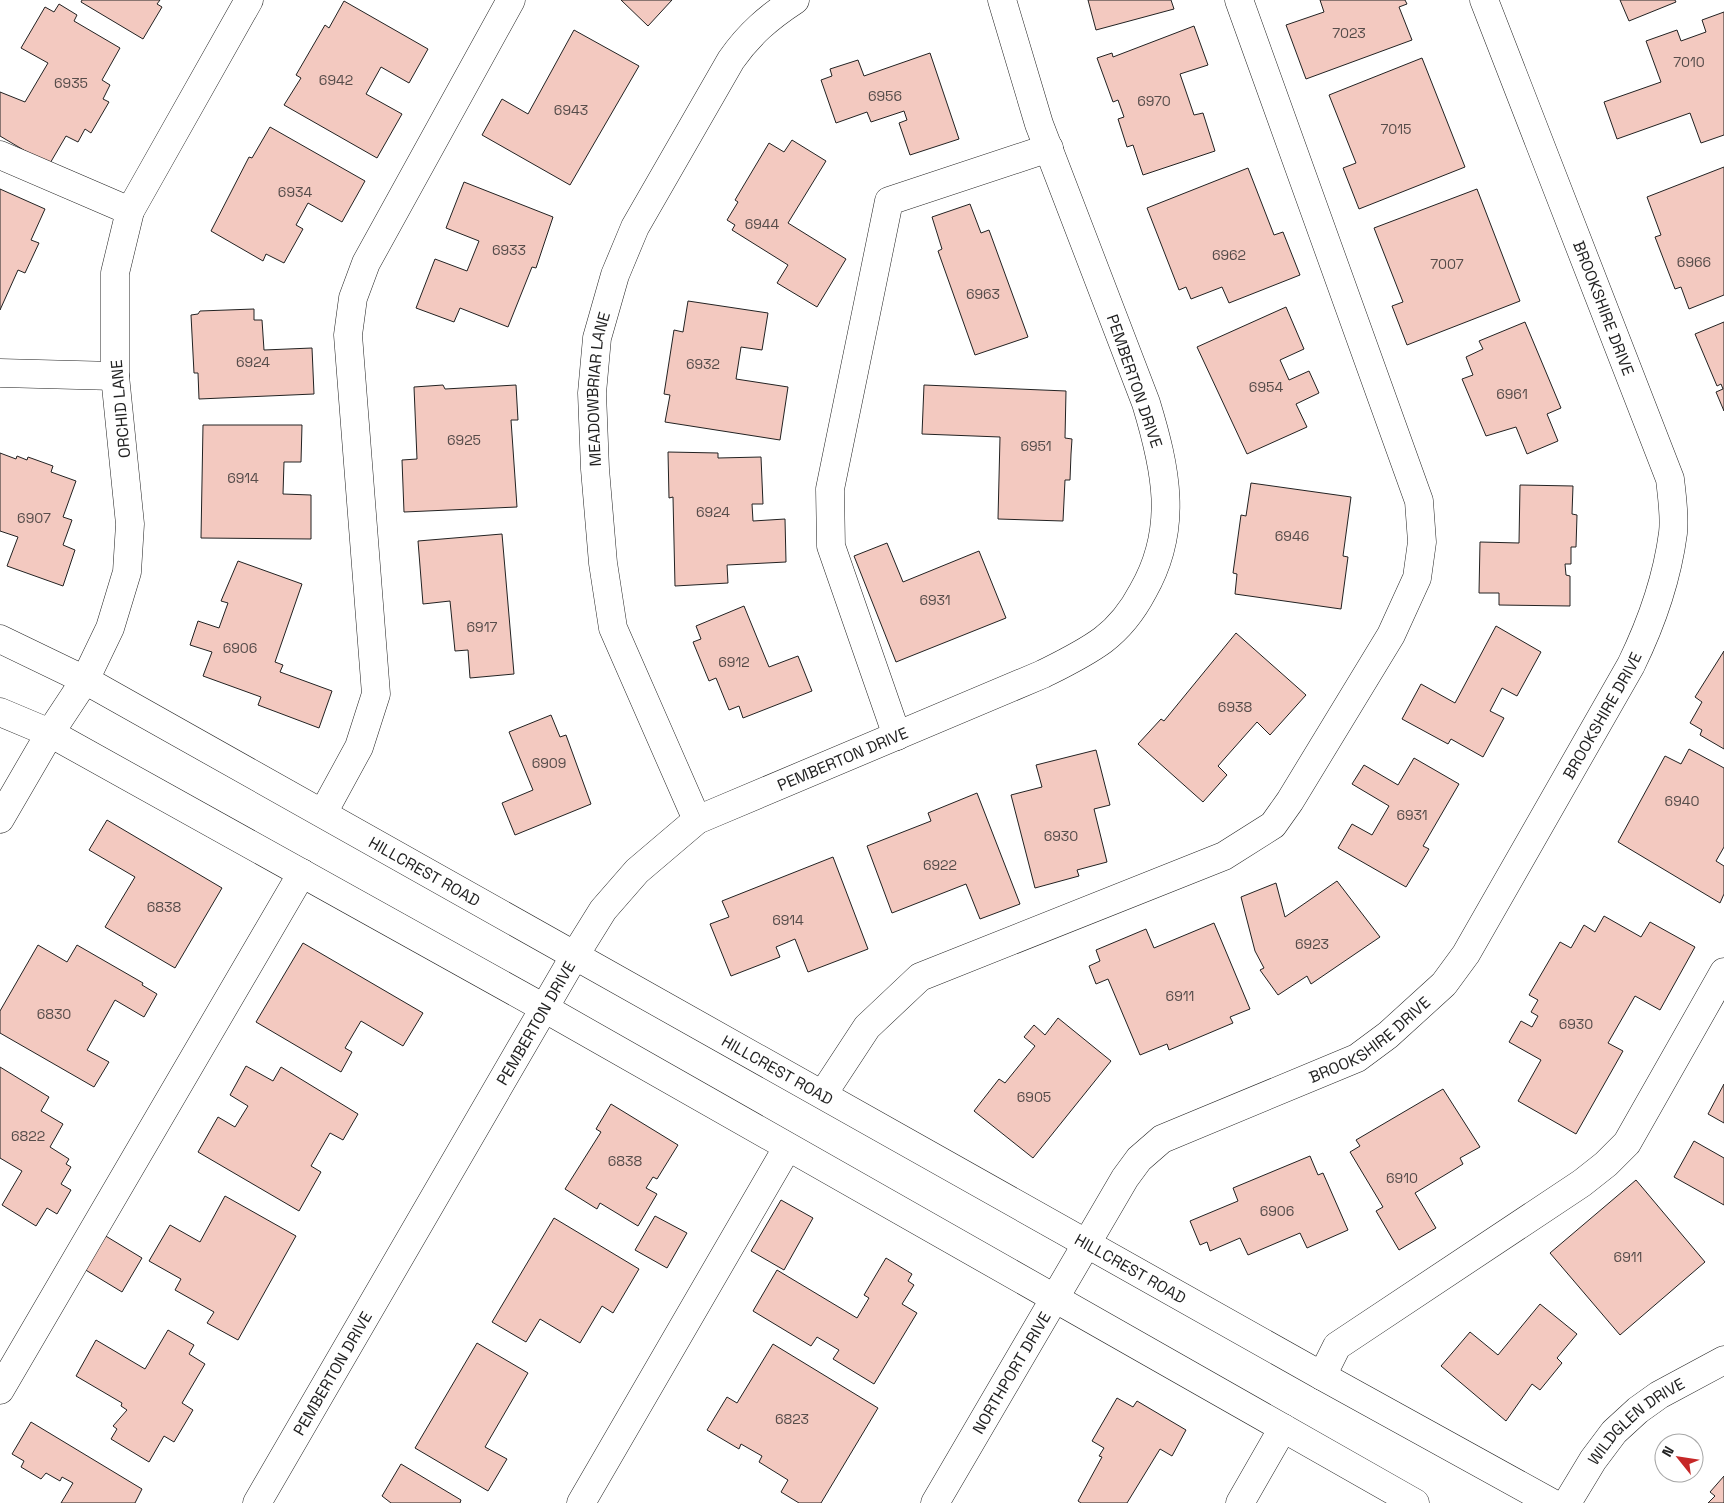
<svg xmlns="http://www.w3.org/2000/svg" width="1724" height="1503" viewBox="0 0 1724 1503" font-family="'Space Grotesk',sans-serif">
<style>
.building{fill:#f3c9c0;stroke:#222}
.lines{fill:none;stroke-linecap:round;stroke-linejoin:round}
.minor-casing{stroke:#222;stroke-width:29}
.major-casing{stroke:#222;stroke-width:29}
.minor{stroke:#fff;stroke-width:28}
.major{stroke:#fff;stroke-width:28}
.labels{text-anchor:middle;stroke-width:4;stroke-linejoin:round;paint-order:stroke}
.number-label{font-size:14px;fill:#564c4a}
.street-label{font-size:16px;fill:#222;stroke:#fff}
</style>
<rect width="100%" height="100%" fill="#fff"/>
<g class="building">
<path d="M82 0H160L157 4 162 7 143 39 81 2Z"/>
<path d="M621 0H672L648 26Z"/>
<path d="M1088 0H1171L1174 9 1096 30Z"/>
<path d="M1320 0H1405L1407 4 1399 7 1412 40 1306 79 1286 25 1324 12Z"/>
<path d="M1620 0H1675L1676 2 1629 21Z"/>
<path d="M344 1 428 49 409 83 381 67 366 94 402 114 377 158 284 105 301 78 296 75 325 25 329 28Z"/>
<path d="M59 4 77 15 74 21 120 48 102 80 110 85 103 99 109 102 91 133 85 129 78 142 66 136 49 165 0 136V92L25 102 48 63 21 48 45 7 54 12Z"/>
<path d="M1724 12V135L1701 143 1690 113 1617 139 1604 102 1661 82 1646 41 1677 30 1681 41 1706 32 1702 20Z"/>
<path d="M1194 26 1208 65 1180 74 1194 115 1203 113 1215 151 1143 175 1133 145 1127 147 1118 119 1124 117 1118 100 1113 102 1097 58 1112 53 1113 57Z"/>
<path d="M574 30 639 66 570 185 482 135 502 99 528 114Z"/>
<path d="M930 53 959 139 910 155 899 123 907 120 904 111 871 122 867 112 836 123 821 80 832 76 830 69 858 60 864 76Z"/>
<path d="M1422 58 1465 167 1359 209 1343 168 1356 163 1329 95Z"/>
<path d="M270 127 365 181 342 222 308 203 296 225 303 229 284 263 266 254 263 261 211 231 249 157 252 158Z"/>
<path d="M792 140 826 161 788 223 846 259 817 307 777 283 788 265 732 230 735 225 727 220 738 202 735 200 769 143 784 152Z"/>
<path d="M1724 167V295L1689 309 1681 287 1675 289 1655 237 1661 235 1647 197Z"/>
<path d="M1248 168 1274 235 1283 232 1300 275 1229 303 1222 287 1191 299 1186 287 1179 290 1147 208Z"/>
<path d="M464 182 553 217 536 268 532 267 508 327 460 308 454 322 416 308 435 259 467 271 479 241 446 228Z"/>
<path d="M0 189 45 209 31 240 39 243 25 273 18 270 0 310Z"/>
<path d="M1477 189 1520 301 1407 345 1392 306 1403 302 1374 228Z"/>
<path d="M970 204 981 233 989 230 1028 337 975 355 938 251 942 249 932 217Z"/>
<path d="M688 301 768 313 762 350 741 347 736 379 788 387 780 440 665 422 670 395 664 394 674 330 683 332Z"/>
<path d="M1286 307 1304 349 1280 360 1289 380 1309 371 1319 393 1296 404 1307 427 1247 454 1197 347Z"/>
<path d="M254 309V320H262L264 350 312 348 314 394 199 399 198 373H194L191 315 198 314 200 311Z"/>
<path d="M1525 322 1561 408 1547 414 1558 441 1527 454 1516 427 1486 436 1462 379 1473 375 1466 357 1483 349 1479 341Z"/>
<path d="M1724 322V411L1716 392 1723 389 1721 384 1717 386 1695 334Z"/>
<path d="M443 385 445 389 516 385 518 420H511L517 507 404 512 402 460 417 459 414 387Z"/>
<path d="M924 385 1066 391 1065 438 1072 439 1071 454 1070 480H1065L1063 521 998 519 1000 437 922 434Z"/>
<path d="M203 425H302L301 462H284L283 494 311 495V539L201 538Z"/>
<path d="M668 452 718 453V458L761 457 763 504H752L753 521 785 519 786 562 727 565 728 583 675 586 673 497 669 498Z"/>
<path d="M0 453 16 459 17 456 27 460 28 457 53 466 51 472 76 481 63 517 72 520 63 545 75 550 63 586 7 566 18 537 0 531Z"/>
<path d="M1251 483 1351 497 1343 556 1348 557 1341 609 1235 594 1237 574 1233 573 1241 515 1246 516Z"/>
<path d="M1520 485 1573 486 1572 514 1577 515 1576 547H1571V564H1565L1566 575 1570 576V606L1499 605V593H1479L1480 542 1519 543Z"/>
<path d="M502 534 514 674 470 678 468 650 455 651 450 601 423 604 418 541Z"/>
<path d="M887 543 903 582 979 551 1006 618 896 662 854 556Z"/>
<path d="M238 561 302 584 275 662 283 665 280 672 332 691 319 728 258 705 261 697 203 676 212 652 190 645 198 621 219 628 228 603 221 601Z"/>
<path d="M744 606 769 667 798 656 812 691 743 718 739 706 729 710 716 678 709 681 693 642 701 639 696 626Z"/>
<path d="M1496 626 1541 652 1517 696 1502 688 1490 711 1504 718 1483 757 1451 739 1448 744 1402 719 1421 684 1455 703Z"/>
<path d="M1236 633 1306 695 1270 735 1257 722 1218 766 1227 775 1203 802 1138 744 1161 719 1164 721Z"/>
<path d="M1724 651V749L1700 735 1702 730 1690 723 1702 702 1695 697Z"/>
<path d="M551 715 560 737 566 735 591 804 515 835 502 803 533 790 509 732Z"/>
<path d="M1689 749 1724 768V847L1716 861 1724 866V894L1720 903 1618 842 1665 756 1681 764Z"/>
<path d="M1096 750 1110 805 1094 809 1107 862 1077 870 1079 876 1035 888 1011 795 1042 787 1036 765Z"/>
<path d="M1414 758 1459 784 1423 846 1429 849 1406 887 1338 848 1352 824 1372 835 1389 806 1352 784 1364 765 1398 785Z"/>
<path d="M977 793 1020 904 980 919 966 884 892 913 867 846 931 821 928 813Z"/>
<path d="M107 820 222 888 175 968 105 927 135 877 89 850Z"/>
<path d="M833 857 868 949 808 972 795 939 776 947 780 957 731 976 710 924 729 917 722 901Z"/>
<path d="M1337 881 1380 937 1311 984 1307 976 1278 995 1260 970 1264 968 1255 951 1241 897 1276 883 1285 917Z"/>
<path d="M1604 916 1641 937 1650 922 1695 947 1660 1010 1635 996 1608 1043 1623 1051 1576 1134 1518 1101 1541 1060 1509 1042 1521 1021 1532 1027 1538 1016 1531 1012 1538 1000 1529 995 1560 942 1571 948 1584 925 1595 932Z"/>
<path d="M1214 923 1250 1009 1230 1017 1233 1023 1169 1050 1167 1044 1140 1055 1108 979 1096 984 1089 966 1100 961 1096 950 1146 929 1154 948Z"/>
<path d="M303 943 423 1013 403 1046 361 1021 345 1048 352 1052 341 1072 256 1022Z"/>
<path d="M38 945 67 962 77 945 143 983 142 985 157 994 144 1017 115 1000 87 1050 109 1062 94 1087 0 1033V1011Z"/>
<path d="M1058 1018 1111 1061 1033 1158 974 1111 999 1079 1005 1083 1035 1046 1024 1037 1034 1025 1045 1035Z"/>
<path d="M246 1066 273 1081 281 1067 358 1114 343 1140 330 1133 311 1166 321 1172 299 1211 198 1152 218 1117 235 1127 248 1106 230 1095Z"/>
<path d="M0 1067 49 1097 41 1111 63 1124 50 1147 69 1159 66 1164 71 1167 61 1184 71 1190 57 1214 47 1208 36 1226 2 1205 22 1171 0 1158Z"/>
<path d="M1724 1084V1123L1708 1114Z"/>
<path d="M1443 1089 1480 1147 1460 1158 1463 1164 1415 1193 1436 1228 1399 1250 1376 1211 1383 1207 1350 1152 1360 1146 1356 1140Z"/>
<path d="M611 1104 678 1145 657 1179 653 1177 646 1188 657 1194 638 1226 600 1203 597 1209 565 1189 601 1132 596 1129Z"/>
<path d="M1694 1141 1724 1158V1205L1674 1177Z"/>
<path d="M1310 1156 1318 1175 1323 1173 1348 1230 1307 1248 1300 1233 1248 1255 1240 1238 1210 1251 1207 1242 1200 1245 1190 1221 1238 1201 1233 1188Z"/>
<path d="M1636 1180 1705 1262 1620 1335 1550 1253Z"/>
<path d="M225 1196 296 1236 238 1340 207 1323 214 1312 175 1290 181 1279 149 1261 170 1225 200 1242Z"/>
<path d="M781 1200 813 1218 784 1270 751 1251Z"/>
<path d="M655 1216 687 1233 667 1268 635 1250Z"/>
<path d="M554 1218 639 1269 613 1313 602 1306 580 1343 540 1319 526 1342 492 1322Z"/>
<path d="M104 1235 142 1258 122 1292 84 1269Z"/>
<path d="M886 1258 912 1274 908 1281 914 1285 902 1304 917 1313 874 1384 833 1359 839 1350 817 1337 811 1346 753 1311 777 1270 857 1318 869 1298 864 1295Z"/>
<path d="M1540 1304 1577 1334 1557 1358 1562 1363 1540 1390 1532 1384 1506 1421 1441 1366 1470 1332 1498 1355Z"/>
<path d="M168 1330 194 1345 189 1354 205 1364 182 1403 193 1410 174 1442 164 1436 149 1462 111 1439 117 1429 113 1426 127 1410 121 1406 122 1403 76 1376 96 1340 145 1369Z"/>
<path d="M477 1343 528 1373 485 1447 507 1459 488 1491 415 1448Z"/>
<path d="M773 1344 878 1408 821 1503H799L781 1492 788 1480 759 1462 762 1456 741 1444 739 1449 707 1430 727 1397 737 1403Z"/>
<path d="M1117 1398 1133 1407 1137 1401 1186 1430 1172 1456 1160 1449 1127 1503H1081L1078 1501 1102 1457 1099 1456 1104 1448 1092 1441Z"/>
<path d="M31 1422 142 1489 135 1503H61L73 1483 62 1477 60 1481 46 1473 41 1479 21 1467 24 1461 12 1454Z"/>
<path d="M401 1464 461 1500 460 1503H391L382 1496Z"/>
<path d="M1724 1476V1503H1708L1715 1496 1710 1492Z"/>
</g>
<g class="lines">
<g class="minor-casing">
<g id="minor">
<path d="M0 155 130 211"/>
<path d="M0 373 115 376"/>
<path d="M897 736 831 546 830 489 889 201 1049 148"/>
<path d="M323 813 359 747 376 694 348 335 353 298 366 263 511 0"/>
<path d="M0 819 50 733 85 680 110 628 127 572 130 524 115 376V273L130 211 249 0"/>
<path id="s1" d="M697 820 613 628 603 563 595 469 592 393 597 338 615 275 635 227 731 60C749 34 769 17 795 0"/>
<path d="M823 1094 867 1027 920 977 1224 856 1273 825 1290 801 1391 635 1417 578 1422 542 1419 501 1239 0"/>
<path d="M1322 1376 1337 1346 1582 1183 1606 1164 1627 1143 1724 972"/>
<path d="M0 1390 302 873"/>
<path id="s2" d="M257 1503 575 955 603 910 637 871 697 820 1043 674C1063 664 1084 654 1103 640 1120 627 1133 610 1143 591 1179 528 1166 469 1146 403L1039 124 1002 0"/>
<path d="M581 1503 787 1148"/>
<path id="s3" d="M935 1503 1125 1178 1139 1159 1162 1139 1357 1058 1388 1035 1444 984 1466 954 1631 665C1651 624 1667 579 1673 533 1675 516 1672 497 1670 479L1484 0"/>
<path d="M1240 1503 1283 1428"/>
<path id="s4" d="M1567 1503 1593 1460 1614 1432 1638 1410 1659 1395 1724 1360"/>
</g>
</g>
<g class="major-casing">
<g id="major">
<path id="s5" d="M0 639 85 680 1322 1376 1552 1503"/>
<path d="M0 712 50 733 544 1008 1415 1503"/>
</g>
</g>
<use href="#minor" class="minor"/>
<use href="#major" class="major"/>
</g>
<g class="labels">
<g class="number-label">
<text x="1349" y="38">7023</text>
<text x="1689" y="67">7010</text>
<text x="336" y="85">6942</text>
<text x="71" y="88">6935</text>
<text x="885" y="101">6956</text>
<text x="1154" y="106">6970</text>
<text x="571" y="115">6943</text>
<text x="1396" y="134">7015</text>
<text x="295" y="197">6934</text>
<text x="762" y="229">6944</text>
<text x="509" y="255">6933</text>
<text x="1229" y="260">6962</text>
<text x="1694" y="267">6966</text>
<text x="1447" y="269">7007</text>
<text x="983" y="299">6963</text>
<text x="253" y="367">6924</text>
<text x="703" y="369">6932</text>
<text x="1266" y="392">6954</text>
<text x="1512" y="399">6961</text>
<text x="464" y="445">6925</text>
<text x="1036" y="451">6951</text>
<text x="243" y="483">6914</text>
<text x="713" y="517">6924</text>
<text x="34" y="523">6907</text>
<text x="1292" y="541">6946</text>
<text x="935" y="605">6931</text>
<text x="482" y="632">6917</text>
<text x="240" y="653">6906</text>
<text x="734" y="667">6912</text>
<text x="1235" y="712">6938</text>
<text x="549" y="768">6909</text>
<text x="1682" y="806">6940</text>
<text x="1412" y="820">6931</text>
<text x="1061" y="841">6930</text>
<text x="940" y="870">6922</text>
<text x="164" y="912">6838</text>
<text x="788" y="925">6914</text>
<text x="1312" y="949">6923</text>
<text x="1180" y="1001">6911</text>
<text x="54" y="1019">6830</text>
<text x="1576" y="1029">6930</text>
<text x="1034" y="1102">6905</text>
<text x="28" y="1141">6822</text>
<text x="625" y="1166">6838</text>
<text x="1402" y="1183">6910</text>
<text x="1277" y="1216">6906</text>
<text x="1628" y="1262">6911</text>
<text x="792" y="1424">6823</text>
</g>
<g class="street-label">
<text transform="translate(1604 308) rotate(69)" y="6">BROOKSHIRE DRIVE</text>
<text transform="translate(1135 381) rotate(71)" y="6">PEMBERTON DRIVE</text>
<text dy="6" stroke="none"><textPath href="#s1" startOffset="450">MEADOWBRIAR LANE</textPath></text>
<text transform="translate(120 409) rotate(-95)" y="6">ORCHID LANE</text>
<text dy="6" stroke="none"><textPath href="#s3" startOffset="1068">BROOKSHIRE DRIVE</textPath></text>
<text dy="6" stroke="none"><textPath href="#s2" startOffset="975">PEMBERTON DRIVE</textPath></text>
<text dy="6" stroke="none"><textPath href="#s5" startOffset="484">HILLCREST ROAD</textPath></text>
<text dy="6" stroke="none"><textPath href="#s2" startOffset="555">PEMBERTON DRIVE</textPath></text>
<text dy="6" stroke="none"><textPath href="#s3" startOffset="662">BROOKSHIRE DRIVE</textPath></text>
<text dy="6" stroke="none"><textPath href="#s5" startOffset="889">HILLCREST ROAD</textPath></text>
<text dy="6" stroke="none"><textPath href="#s5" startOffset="1294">HILLCREST ROAD</textPath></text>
<text dy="6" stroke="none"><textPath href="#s3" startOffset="151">NORTHPORT DRIVE</textPath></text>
<text dy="6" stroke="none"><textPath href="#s2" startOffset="150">PEMBERTON DRIVE</textPath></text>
<text dy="6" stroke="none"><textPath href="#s4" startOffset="109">WILDGLEN DRIVE</textPath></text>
</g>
</g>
<g transform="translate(1679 1458) rotate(300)"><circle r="24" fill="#ffffff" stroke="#a7a7a7"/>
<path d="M0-4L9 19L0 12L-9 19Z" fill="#c62828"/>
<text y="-8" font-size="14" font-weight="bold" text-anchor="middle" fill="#222222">N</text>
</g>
</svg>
